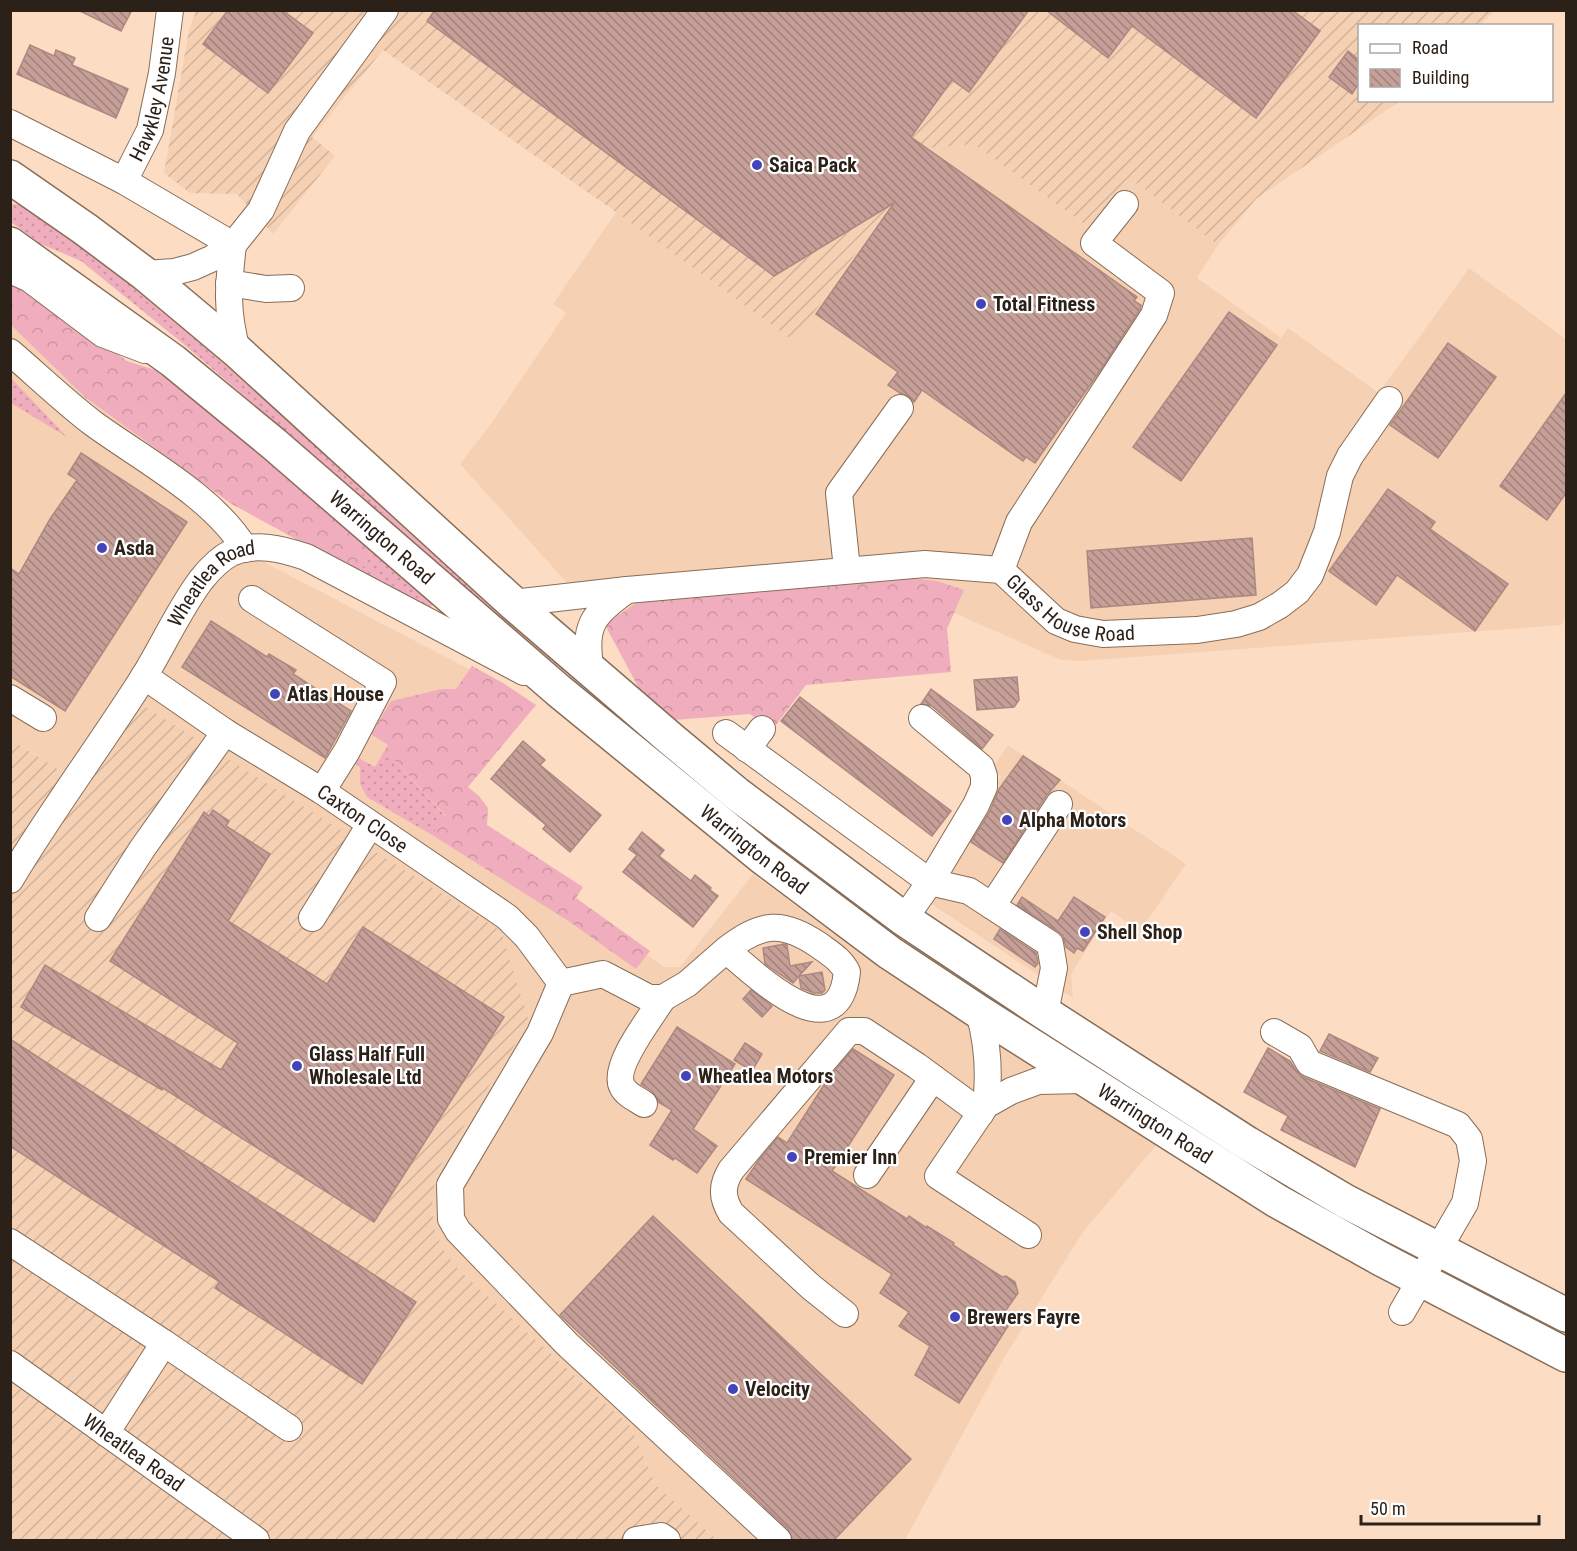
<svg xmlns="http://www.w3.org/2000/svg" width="1577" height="1551" viewBox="0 0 1577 1551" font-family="'Roboto Condensed',sans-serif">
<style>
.built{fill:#f5d0b3}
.industrial{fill:url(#industrial-furrows)}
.grass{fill:url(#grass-dots)}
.forest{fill:url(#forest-crowns)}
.building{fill:url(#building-back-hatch);stroke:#ad8880;stroke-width:1.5}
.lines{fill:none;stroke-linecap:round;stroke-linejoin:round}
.minor-casing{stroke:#886d57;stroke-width:28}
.highway-casing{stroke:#886d57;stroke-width:36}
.minor{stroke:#fff;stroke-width:26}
.highway{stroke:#fff;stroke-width:33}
.poi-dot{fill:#4344b9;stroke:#fff;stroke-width:2}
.labels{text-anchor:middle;stroke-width:4.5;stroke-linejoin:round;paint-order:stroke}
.street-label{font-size:20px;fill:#2c2118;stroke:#fff}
.poi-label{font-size:20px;font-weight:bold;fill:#2c2118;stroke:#fff;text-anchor:start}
</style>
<defs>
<pattern id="industrial-furrows" width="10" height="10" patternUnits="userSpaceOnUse" patternTransform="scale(1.5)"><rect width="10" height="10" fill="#f5d0b3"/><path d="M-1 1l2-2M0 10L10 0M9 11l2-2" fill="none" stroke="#d2b299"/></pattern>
<pattern id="grass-dots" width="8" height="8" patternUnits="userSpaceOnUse" patternTransform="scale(1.5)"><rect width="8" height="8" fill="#efadbd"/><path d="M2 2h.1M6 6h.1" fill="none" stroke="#cd95a2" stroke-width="1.8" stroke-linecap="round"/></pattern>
<pattern id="forest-crowns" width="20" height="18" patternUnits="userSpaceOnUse" patternTransform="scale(1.5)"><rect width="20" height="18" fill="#efadbd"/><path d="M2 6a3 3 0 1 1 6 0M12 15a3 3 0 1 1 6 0" fill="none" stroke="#cd95a2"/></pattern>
<pattern id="building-back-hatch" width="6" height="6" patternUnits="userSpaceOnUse" patternTransform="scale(1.5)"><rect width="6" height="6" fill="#c6a098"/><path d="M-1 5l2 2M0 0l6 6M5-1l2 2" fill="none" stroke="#a1827b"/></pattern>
</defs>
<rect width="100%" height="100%" fill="#fcddc4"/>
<g class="built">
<path d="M974 144 1095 232 1135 182 1218 245 1197 278 1281 338 1288 328 1379 393 1469 268 1566 339V618L1561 625 1081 661 1061 660 954 613 964 590 605 625 460 464 493 421 566 313 553 304 608 224 616 212 794 341 930 148Z"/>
<path d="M10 319 235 525 262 561 484 677 434 789 579 905 664 967H680L753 874 885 972 1158 1143 1083 1232 1004 1358 905 1540H717L655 1484 631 1427 458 1269 443 1249 434 1228 432 1206 435 1181 443 1159 67 775 11 739Z"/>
<path d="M1008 745 1186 864 1140 931 1111 911 1071 974 1073 998 921 897 1001 777 994 766Z"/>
</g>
<g class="industrial">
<path d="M196 11H1495L1480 25 1360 26V100L1400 101 1256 199 1218 245 1135 182 1119 200 1095 232 974 144 930 148 794 341 616 212 383 50 312 137 335 156 273 234 237 194 190 193 164 173 189 30Z"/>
<path d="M122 692 501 931 529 1022 443 1159 435 1181 432 1206 434 1228 443 1249 458 1269 631 1427 655 1484 717 1540H11L10 739 67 775Z"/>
</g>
<g class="grass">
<path d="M11 204 26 205 53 214 777 833 768 841 540 651 186 346 81 261 41 244 11 222Z"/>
<path d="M10 378H11L67 437 11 403Z"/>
<path d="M374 551 434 602 429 610 358 573Z"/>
<path d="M385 750 446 817 432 835 367 797 360 784V767L353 762 355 756 375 767Z"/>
</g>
<g class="forest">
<path d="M10 280 22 283 127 361 168 374 374 551 358 573 230 503 85 397 11 325Z"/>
<path d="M905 577 937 581 964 590 947 629 951 672 806 685 772 730 750 714 674 720 642 694 605 625 636 603 682 595Z"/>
<path d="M472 666 503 683 536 705 468 787 479 796 488 808 487 825 583 887 576 898 650 951 636 969 570 922 432 835 446 816 385 750 388 745 371 734 391 701 442 689H456Z"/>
</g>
<g class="building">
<path d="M78 10H132L121 31Z"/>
<path d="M228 10H282L313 33 268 93 203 44Z"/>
<path d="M435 10H1029L969 92 952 80 911 137 1137 297 1134 301 1141 305 1140 309 1102 368 1035 463 1026 457 1023 461 922 390 914 402 908 396 900 393 888 385 898 372 816 314 894 203 774 276 427 21Z"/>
<path d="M1046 10H1292L1320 31 1256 118 1132 26 1108 58Z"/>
<path d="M30 45 54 56 56 50 75 58 72 65 128 89 116 118 17 74Z"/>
<path d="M1348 51 1359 60V83L1352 94 1329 77Z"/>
<path d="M1229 312 1277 345 1181 481 1133 447Z"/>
<path d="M1448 343 1496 377 1438 458 1390 425Z"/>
<path d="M1566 393V493L1547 520 1500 486Z"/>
<path d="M81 453 187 522 65 711 10 676V568L19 574 50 519 77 480 68 474Z"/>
<path d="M1388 489 1435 522 1430 529 1508 584 1475 631 1397 575 1376 605 1329 571Z"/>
<path d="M1252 538 1256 595 1091 608 1087 551Z"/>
<path d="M211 621 267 657 269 654 296 670 293 674 351 711 325 758 182 667Z"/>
<path d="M1017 677 1019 700 1014 707 977 710 974 680Z"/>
<path d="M931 689 993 735 982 749 932 706 921 704Z"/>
<path d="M800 697 951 811 932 836 781 721Z"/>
<path d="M523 741 545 760 540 765 601 815 570 852 543 829 546 825 491 779Z"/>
<path d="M1023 756 1060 780 1046 796 1003 863 971 842 990 811 999 789Z"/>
<path d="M213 810 229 821 226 826 270 854 228 921 327 984 363 927 504 1017 374 1222 163 1088 162 1090 21 1007 45 965 221 1070 238 1043 110 961 204 812 209 816Z"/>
<path d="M642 832 664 850 659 856 691 881 695 875 711 888 710 890 718 896 693 927 623 872 637 855 629 849Z"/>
<path d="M1022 897 1058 921 1074 897 1105 917 1083 951 1077 948 1074 953 1066 947 1063 936 1059 932 1017 905Z"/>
<path d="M1000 929 1036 953 1038 963 1035 967 994 939Z"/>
<path d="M784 944 787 945 790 966 812 962 799 976 822 972 825 990 822 993H814L801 988 799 976 793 983 765 964 763 948Z"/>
<path d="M751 990 772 1006 762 1017 743 999Z"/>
<path d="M677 1027 735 1064 693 1129 717 1146 697 1173 675 1158 673 1160 650 1145 672 1110 658 1102 653 1092 641 1084Z"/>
<path d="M1329 1034 1378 1058 1370 1072 1320 1051Z"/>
<path d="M10 1039 416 1302 362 1384 215 1288 220 1282 10 1146Z"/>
<path d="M745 1043 762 1054 752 1071 734 1060Z"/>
<path d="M1268 1048 1290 1061 1296 1070 1303 1077 1380 1109 1355 1167 1281 1130 1288 1116 1244 1092Z"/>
<path d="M853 1049 894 1075 832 1171 907 1219 909 1216 927 1228V1226L954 1243 953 1245 1002 1277 1006 1276 1015 1282 1018 1293 999 1320 1008 1326 959 1403 915 1375 930 1346 899 1326 909 1312 880 1293 892 1274 746 1179 759 1160 778 1137 787 1143 829 1077Z"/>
<path d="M653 1216 911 1459 834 1540H793L788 1529 560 1315Z"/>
</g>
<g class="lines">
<g class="minor-casing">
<g id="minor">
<path d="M10 123 124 181 233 245"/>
<path id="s1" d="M124 181 150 130 162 73 170 10"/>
<path d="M233 245C228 287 226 309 237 351"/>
<path d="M10 270 30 279 103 334 145 350"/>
<path d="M145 274 174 272 193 267 213 258 233 245 261 210 297 131 385 10"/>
<path d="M229 283 266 289 291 288"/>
<path d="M10 352C38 376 65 402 94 424 142 459 214 497 245 549"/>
<path d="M847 569 839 493 900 408"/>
<path d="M1001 570 1019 522 1154 315 1161 293 1094 243 1125 204"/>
<path d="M252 599 383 682 347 751 322 791"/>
<path id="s2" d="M513 603 627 590 925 564 1001 570 1056 621 1075 629 1103 634 1197 630 1236 624 1259 617 1280 605 1297 592 1310 575 1327 532 1340 476 1350 456 1389 400"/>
<path d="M591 671C583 627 591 615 627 590"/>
<path id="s3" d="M144 676 225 732 322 791 507 917 527 937 561 983"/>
<path d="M10 698 43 718"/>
<path d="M726 733 930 882 969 891 1050 944 1054 968 1045 1013"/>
<path d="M747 749 762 729"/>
<path id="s4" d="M10 880C51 811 100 746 143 678 163 646 178 611 201 580 209 570 219 559 231 553 255 542 282 549 306 557L524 672"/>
<path d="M992 906 1059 804"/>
<path d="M98 918 142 849 225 732"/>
<path d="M312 918 370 825"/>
<path d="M904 919 930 882 976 805 984 787V776L981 767 922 718"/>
<path d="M561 983 540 1033 450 1185 451 1219 458 1231 567 1344 778 1540"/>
<path d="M561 983 603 974 649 998H663L687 984 726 950C761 922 783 920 820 946 831 954 841 960 847 972 838 1056 754 973 726 950"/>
<path d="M979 1012C988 1044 990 1072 986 1105"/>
<path d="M1274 1032 1300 1047 1309 1063 1458 1125 1469 1139 1473 1161 1465 1203 1402 1312"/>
<path d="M644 1104C637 1099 626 1095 622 1086 612 1066 652 1016 663 998"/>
<path d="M867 1175 933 1078"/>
<path d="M1028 1235 938 1176 986 1105 1011 1091 1038 1081 1084 1080"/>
<path d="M10 1242 164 1343 106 1433"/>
<path d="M845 1314 811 1287 731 1213C722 1198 721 1186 731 1170L849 1031H864L917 1066 981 1113"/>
<path d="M164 1343 289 1428"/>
<path id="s5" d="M10 1364 256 1540"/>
<path d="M636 1540 661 1536 667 1540"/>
</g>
</g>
<g class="highway-casing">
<g id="highway">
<path d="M10 177 85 229 145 274 237 351 513 603 671 739 737 794 904 919 1045 1013 1247 1143 1345 1201 1566 1315"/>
<path id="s6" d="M10 244 173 361 274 444 559 691 762 857 890 953 979 1012 1277 1201 1381 1259 1566 1355"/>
</g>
</g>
<use href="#minor" class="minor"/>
<use href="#highway" class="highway"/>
</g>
<g class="poi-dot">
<circle cx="757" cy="165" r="6"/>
<circle cx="981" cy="304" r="6"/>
<circle cx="102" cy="548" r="6"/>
<circle cx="275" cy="694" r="6"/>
<circle cx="1007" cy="820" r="6"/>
<circle cx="1085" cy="932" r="6"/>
<circle cx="297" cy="1066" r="6"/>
<circle cx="686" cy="1076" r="6"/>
<circle cx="792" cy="1157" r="6"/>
<circle cx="955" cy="1317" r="6"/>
<circle cx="733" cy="1389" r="6"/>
</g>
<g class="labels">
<g class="street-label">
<text dy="7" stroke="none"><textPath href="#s1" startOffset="88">Hawkley Avenue</textPath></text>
<text dy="7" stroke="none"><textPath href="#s6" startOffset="474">Warrington Road</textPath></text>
<text dy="7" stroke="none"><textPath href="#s4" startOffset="362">Wheatlea Road</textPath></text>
<text dy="7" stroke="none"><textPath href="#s2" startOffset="574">Glass House Road</textPath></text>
<text dy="7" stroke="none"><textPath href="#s3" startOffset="261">Caxton Close</textPath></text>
<text dy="7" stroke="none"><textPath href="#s6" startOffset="960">Warrington Road</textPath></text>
<text dy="7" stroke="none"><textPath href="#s6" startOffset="1446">Warrington Road</textPath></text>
<text dy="7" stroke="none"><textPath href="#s5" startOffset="152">Wheatlea Road</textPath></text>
</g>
<g class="poi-label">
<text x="769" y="172">Saica Pack</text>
<text x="993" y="311">Total Fitness</text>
<text x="114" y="555">Asda</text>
<text x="287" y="701">Atlas House</text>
<text x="1019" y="827">Alpha Motors</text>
<text x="1097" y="939">Shell Shop</text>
<text x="309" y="1061">Glass Half Full<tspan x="309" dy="23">Wholesale Ltd</tspan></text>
<text x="698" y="1083">Wheatlea Motors</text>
<text x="804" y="1164">Premier Inn</text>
<text x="967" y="1324">Brewers Fayre</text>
<text x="745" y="1396">Velocity</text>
</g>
</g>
<rect width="1577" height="1551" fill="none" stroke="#2c2118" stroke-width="24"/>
<rect x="1358" y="24" width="195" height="78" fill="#ffffff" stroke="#aba6a3" stroke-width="1.5"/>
<rect x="1370" y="44" width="30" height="9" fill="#ffffff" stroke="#aba6a3" stroke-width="1.5"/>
<text x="1412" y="54" font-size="18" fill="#2c2118">Road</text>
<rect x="1370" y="69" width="30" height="18" fill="url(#building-back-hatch)" stroke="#aba6a3" stroke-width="1.5"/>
<text x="1412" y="84" font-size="18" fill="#2c2118">Building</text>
<path d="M1361 1515v9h178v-9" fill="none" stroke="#2c2118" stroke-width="3"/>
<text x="1370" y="1515" font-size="18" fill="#2c2118" stroke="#ffffff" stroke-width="4.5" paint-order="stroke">50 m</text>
</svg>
